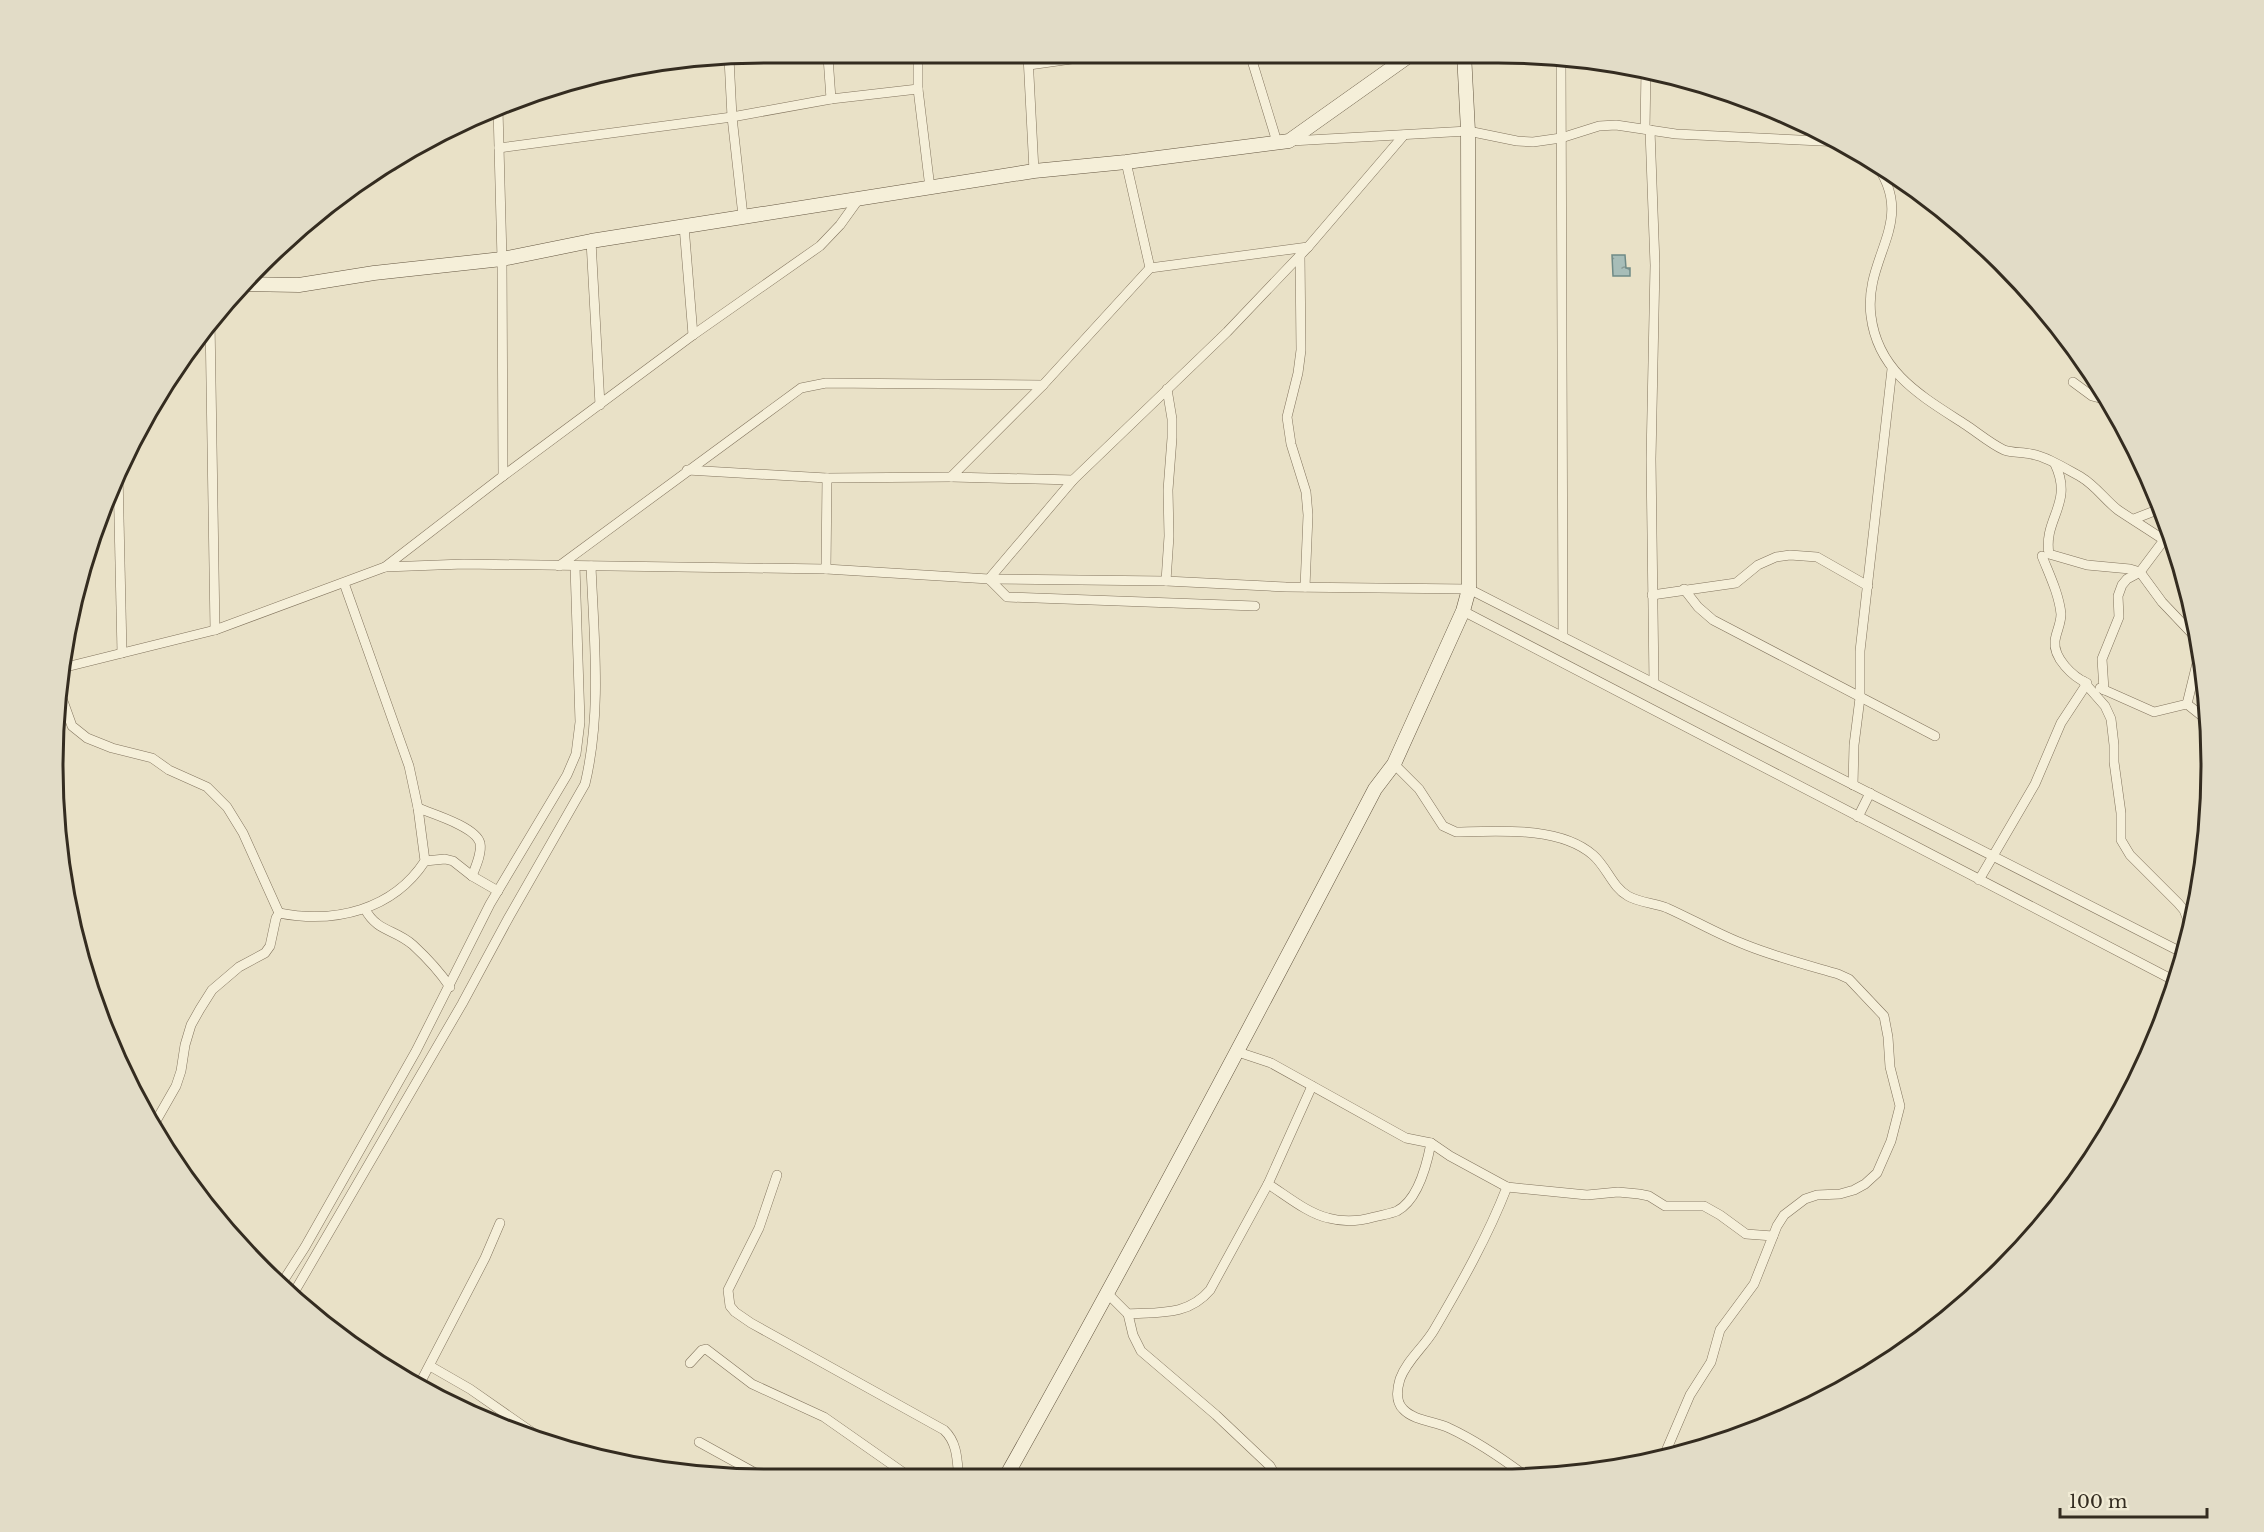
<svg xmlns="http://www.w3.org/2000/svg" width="2264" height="1532" viewBox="0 0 2264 1532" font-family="'Libre Baskerville',serif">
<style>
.water{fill:url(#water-ripples);stroke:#6f8a86;stroke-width:1.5}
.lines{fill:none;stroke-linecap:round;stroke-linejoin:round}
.street-casing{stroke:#82745e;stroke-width:10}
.secondary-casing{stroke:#645641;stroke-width:15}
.street{stroke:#f5efd9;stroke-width:9}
.secondary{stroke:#f5efd9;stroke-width:14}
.rim{fill:none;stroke:#342c20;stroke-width:3}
</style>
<defs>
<pattern id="water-ripples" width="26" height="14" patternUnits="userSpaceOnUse" patternTransform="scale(1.5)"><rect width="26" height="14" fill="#a7bdb8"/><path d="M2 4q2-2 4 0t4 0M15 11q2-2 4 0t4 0" fill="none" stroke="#899a95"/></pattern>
</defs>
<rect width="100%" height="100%" fill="#e9e1c7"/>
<path class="water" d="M1612 255H1625L1626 268H1630V276H1613Z"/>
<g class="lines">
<g class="street-casing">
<g id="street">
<path d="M1250 54 1277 142"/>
<path d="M1028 56 1034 171"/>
<path d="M828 57 831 99"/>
<path d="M918 57V89L930 188"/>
<path d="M729 58 732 117 743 216"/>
<path d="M1561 59 1563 637"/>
<path d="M1029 65 1100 55"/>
<path d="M498 109 502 259 503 476"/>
<path d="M1645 129 1646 69"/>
<path d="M1650 130 1655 265 1651 459 1654 683"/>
<path d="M1291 141 1468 131 1517 141 1533 142 1561 138 1599 126 1616 125 1676 134 1842 142"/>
<path d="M499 148 732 117 831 99 918 89"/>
<path d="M1873 160C1920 221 1863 255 1871 316 1878 373 1923 397 1966 425 1978 433 1991 444 2004 450 2013 453 2022 452 2031 454 2048 457 2066 469 2081 477 2096 486 2105 500 2118 510 2133 520 2149 530 2164 540L2140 572 2127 579 2122 585 2118 596 2119 617 2102 659 2104 690"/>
<path d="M1126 162 1150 268 1308 247"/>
<path d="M381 167 393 166"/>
<path d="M684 226 693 335"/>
<path d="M591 241 600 405"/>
<path d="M1300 255 1301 350 1298 373 1287 417 1291 444 1306 492 1308 515 1305 587"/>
<path d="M210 320 215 630"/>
<path d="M2073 382 2092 396 2107 400"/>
<path d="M2055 464C2074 504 2043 518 2049 554L2087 565 2130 569 2140 572 2162 602 2199 641"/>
<path d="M687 470 827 478 951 477"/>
<path d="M118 473 122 653"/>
<path d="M1073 480 951 477 1043 385 1150 268"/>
<path d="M2134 519 2162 508"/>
<path d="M2042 556C2049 574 2059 594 2061 614 2061 624 2056 632 2055 641 2053 658 2073 677 2087 683"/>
<path d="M559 566 801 388 826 383 1043 385"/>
<path d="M385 567 464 564 826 569 989 579 1073 480 1227 332 1308 247 1404 135"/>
<path d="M826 569 827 478"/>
<path d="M989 579 1166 581 1286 587 1469 589 2183 953"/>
<path d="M989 579 1007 597 1255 606"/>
<path d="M1166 581 1169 536 1168 490 1172 438V419L1167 389"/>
<path d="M1684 589 1698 607 1713 620 1935 736"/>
<path d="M1652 595 1736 583 1758 565 1776 557 1790 555 1817 557 1868 586"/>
<path d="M1463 611 2175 981"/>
<path d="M62 668 215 630 385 567 503 476 693 335 820 246 840 225 858 200"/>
<path d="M2083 681 2105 706 2111 719 2114 745V762L2121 813V840L2130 855 2178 903 2184 910 2191 928"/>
<path d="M2100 688 2154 712 2187 704 2207 720"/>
<path d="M59 690 72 726 87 738 112 748 152 758 169 770 207 787 227 807 243 833 279 913"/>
<path d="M2187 704 2200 651"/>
<path d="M1394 764 1419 789 1443 826 1456 832C1498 831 1560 826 1593 855 1607 867 1612 887 1628 896 1640 903 1655 903 1667 908 1694 920 1719 935 1746 945 1776 957 1807 965 1838 974L1849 979 1884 1016 1888 1037 1890 1067 1900 1106 1891 1141 1877 1173 1865 1184 1854 1190 1840 1194 1817 1195 1805 1199 1784 1215 1777 1226 1754 1284 1720 1330 1711 1362 1690 1395 1663 1458"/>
<path d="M1853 785 1854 745 1860 698V651L1892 369"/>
<path d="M418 808C433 814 476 827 480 843 482 853 476 866 472 876"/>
<path d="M1858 817 1870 793"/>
<path d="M425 861 445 859 453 861 472 876 498 891"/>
<path d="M1979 880 2035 784 2061 723 2086 685"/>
<path d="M365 909C377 932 395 929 413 945 426 957 440 972 450 987"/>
<path d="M1238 1052 1271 1063 1406 1138 1431 1143 1450 1156 1507 1187C1488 1236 1461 1284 1434 1330 1424 1347 1407 1360 1400 1379 1397 1389 1395 1401 1403 1409 1414 1421 1435 1421 1449 1428 1477 1441 1503 1459 1527 1477"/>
<path d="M1312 1086 1268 1184C1287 1196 1307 1213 1328 1218 1343 1222 1360 1221 1374 1217 1381 1215 1390 1214 1397 1211 1418 1200 1427 1164 1431 1143"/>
<path d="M152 1128 176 1086 181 1071 185 1045 191 1025 200 1009 212 990 239 967 265 953 270 946 276 918 279 913C335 924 393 910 425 861L418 808 409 766 344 583"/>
<path d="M777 1175 759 1228 728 1290 730 1306 735 1312 751 1323 944 1430C958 1443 957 1461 959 1480"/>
<path d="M1507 1187 1587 1195 1618 1192 1639 1194 1649 1196 1665 1206H1704L1720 1215 1746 1234 1773 1236"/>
<path d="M280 1286 305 1247 416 1051 490 904 567 775 576 754 580 722 575 566"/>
<path d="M1108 1294 1128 1314 1133 1335 1141 1351 1216 1415 1270 1466 1278 1480"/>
<path d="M292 1296 462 1004 509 917 585 784C602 713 594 638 591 566"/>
<path d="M1128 1314C1159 1312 1188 1316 1210 1290L1268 1184"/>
<path d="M690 1363 702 1350 706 1349 752 1384 824 1417 914 1480"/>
<path d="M430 1366 470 1389 536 1435"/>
<path d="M418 1387 485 1258 500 1223"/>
<path d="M699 1442 768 1480"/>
</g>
</g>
<g class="secondary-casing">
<g id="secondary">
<path d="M242 284 299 285 374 273 502 259 591 241 1034 171 1126 162 1289 141 1413 53"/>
<path d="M1004 1480C1132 1252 1254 1021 1375 789L1394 764 1463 611 1469 589 1468 131 1464 53"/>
</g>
</g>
<use href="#street" class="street"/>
<use href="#secondary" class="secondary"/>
</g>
<path d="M0 0H2264V1532H0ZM766 63H1498A703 703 0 0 1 2201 766V766A703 703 0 0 1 1498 1469H766A703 703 0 0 1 63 766V766A703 703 0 0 1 766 63Z" fill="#e2dcc7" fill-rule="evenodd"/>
<path class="rim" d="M766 63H1498A703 703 0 0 1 2201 766V766A703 703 0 0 1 1498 1469H766A703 703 0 0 1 63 766V766A703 703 0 0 1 766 63Z"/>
<path d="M2060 1508v9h147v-9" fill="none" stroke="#342c20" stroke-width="3"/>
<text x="2069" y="1508" font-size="18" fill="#342c20" stroke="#f1ebd5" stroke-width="4.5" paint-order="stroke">100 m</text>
</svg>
